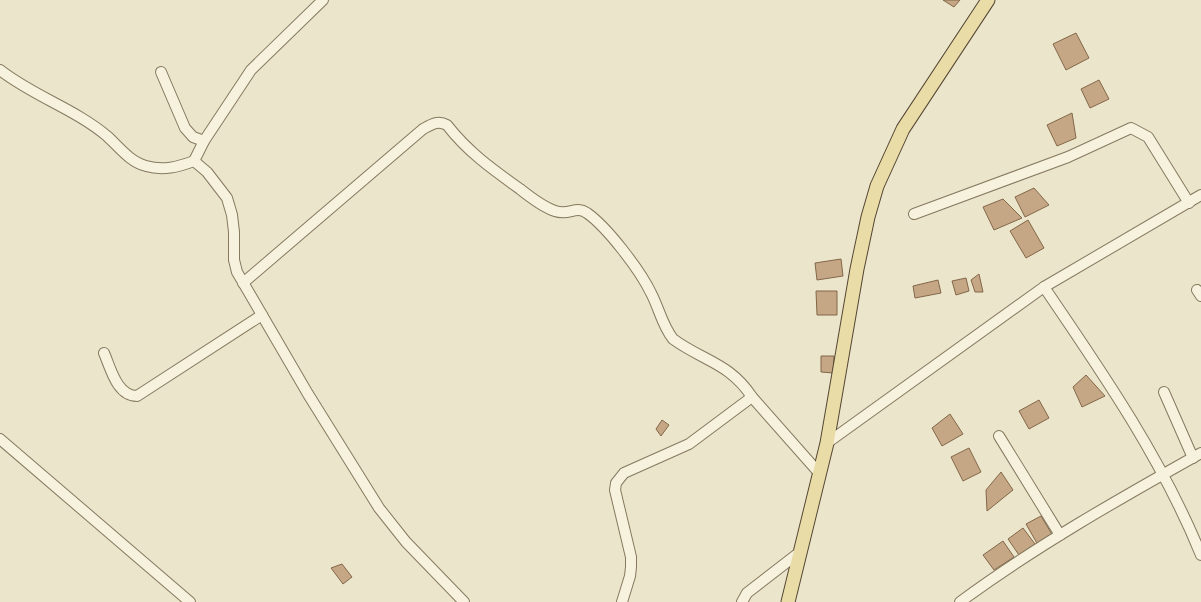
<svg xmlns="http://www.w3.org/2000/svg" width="1201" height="602" viewBox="0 0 1201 602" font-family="'Roboto Serif',serif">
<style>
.building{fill:#c5a785;stroke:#836749}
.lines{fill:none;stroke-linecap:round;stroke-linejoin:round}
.minor-casing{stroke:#867960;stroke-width:12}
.major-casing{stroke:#554734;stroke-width:15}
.minor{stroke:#f6f2dd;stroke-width:10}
.major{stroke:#e9dca7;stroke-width:13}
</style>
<rect width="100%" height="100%" fill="#ebe5cb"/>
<g class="building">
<path d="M943 0H960L954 7Z"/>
<path d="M1076 33 1089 58 1066 70 1053 44Z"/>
<path d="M1099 80 1109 99 1090 108 1081 89Z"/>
<path d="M1072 113 1076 138 1057 146 1047 125Z"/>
<path d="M1034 188 1049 205 1025 217 1015 197Z"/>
<path d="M1003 199 1022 218 994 230 983 207Z"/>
<path d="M1028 220 1044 248 1026 258 1010 231Z"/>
<path d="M841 259 843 276 817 280 815 263Z"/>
<path d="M979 274 983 292H975L971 280Z"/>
<path d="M966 278 969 291 956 295 952 281Z"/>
<path d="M938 280 941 293 915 298 913 286Z"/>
<path d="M816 291H837V315H817Z"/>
<path d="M821 356H834L833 373 821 372Z"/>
<path d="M1086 375 1105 396 1082 407 1073 387Z"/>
<path d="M1039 400 1049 418 1029 429 1019 411Z"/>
<path d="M950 414 963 434 942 446 932 428Z"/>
<path d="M662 420 669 425 661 436 656 429Z"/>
<path d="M969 448 981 472 963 481 951 457Z"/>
<path d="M1001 472 1013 490 987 511 986 490Z"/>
<path d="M1041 516 1053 536 1038 545 1026 524Z"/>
<path d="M1023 528 1035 544 1019 555 1008 539Z"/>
<path d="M1003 541 1014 557 994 570 983 555Z"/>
<path d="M342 564 352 577 343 584 331 568Z"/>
</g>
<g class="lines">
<g class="minor-casing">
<g id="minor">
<path d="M0 70C33 96 75 109 107 136 119 147 130 162 146 166 163 171 178 167 194 161L207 172 227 198 232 215 234 232V260L237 272 308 394 379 508 406 542 464 602"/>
<path d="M161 72 185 128 193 137 204 141"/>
<path d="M194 161 204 141 251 70 323 0"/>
<path d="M914 214 1068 157 1131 128 1148 137 1189 203"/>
<path d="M243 283 423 129C432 124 438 120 447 125 468 152 492 169 520 189 530 197 543 207 555 211 570 216 575 205 587 213 607 227 640 270 651 293 659 308 662 325 673 339 703 361 730 363 752 397L820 474"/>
<path d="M1044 287C1102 372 1162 459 1201 555"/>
<path d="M1197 290 1201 296"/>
<path d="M104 353C111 369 117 396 137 396L262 315"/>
<path d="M1164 392 1193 458"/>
<path d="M999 436 1060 535"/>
<path d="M0 439 190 602"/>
<path d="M827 443 1044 287 1201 195"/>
<path d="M622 602 630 576 631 567V557L615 490 616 483 624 473 689 444 752 397"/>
<path d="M742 602 747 593 800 552"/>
<path d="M960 602C1036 546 1119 499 1201 453"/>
</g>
</g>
<g class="major-casing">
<path id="major" d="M788 602 827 443 857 269 868 217 877 186 903 129 988 0"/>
</g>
<use href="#minor" class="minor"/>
<use href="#major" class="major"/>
</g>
</svg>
